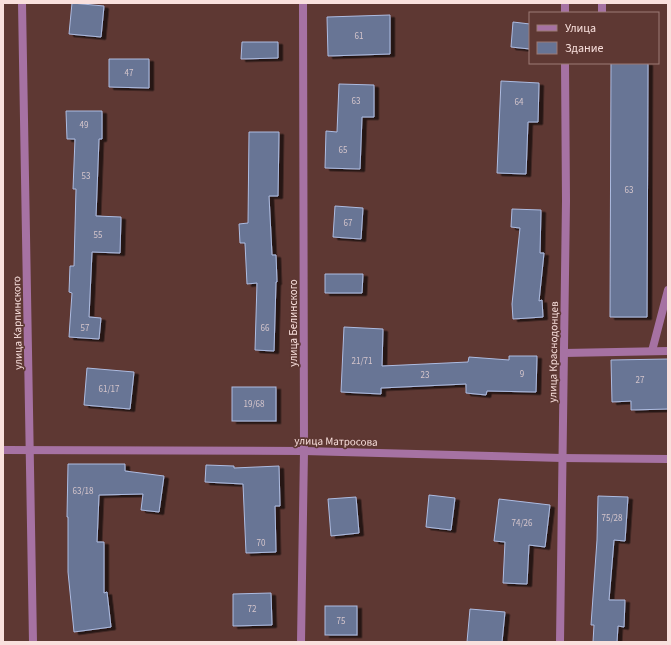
<svg xmlns="http://www.w3.org/2000/svg" width="671" height="645" viewBox="0 0 671 645" font-family="'Source Sans 3',sans-serif">
<style>
.building{fill:#677495;stroke:#adbce1;filter:url(#shadow)}
.lines{fill:none;stroke-linecap:round;stroke-linejoin:round}
.lane{stroke:#a672a3;stroke-width:8}
.street{stroke:#a672a3;stroke-width:8}
.labels{text-anchor:middle;stroke-width:3.5;stroke-linejoin:round;paint-order:stroke}
.number-label{font-size:9px;fill:#d4c5cb}
.street-label{font-size:11px;fill:#f9e0dd;stroke:#5e3833}
</style>
<defs>
<filter id="shadow"><feDropShadow dx="4.5" dy="2.5" stdDeviation="0" flood-color="#0009"/></filter>
</defs>
<rect width="100%" height="100%" fill="#5e3833"/>
<g class="building">
<path d="M72 3 104 6 101 37 69 34Z"/>
<path d="M390 15V54L328 56 327 17Z"/>
<path d="M513 22 530 24V49L511 47Z"/>
<path d="M242 42H278V58L241 59Z"/>
<path d="M109 59H149V88L109 87Z"/>
<path d="M611 63H648L647 317H610Z"/>
<path d="M501 81 539 83 538 122H528L526 174 497 173Z"/>
<path d="M339 84 374 85V117H362L360 169 325 168 326 131 337 132Z"/>
<path d="M66 111H102V139H99L96 216 121 217 120 253 92 252 89 317 101 318 99 339 69 337 72 293 69 292 70 266H74L76 189H73L75 139H67Z"/>
<path d="M249 132H279L278 196H269L272 255H276L277 282H276L274 351 255 350 257 283 247 284 245 243H240L239 224 248 223Z"/>
<path d="M335 206 363 208 361 239 333 237Z"/>
<path d="M512 209 541 210 540 253H544L539 301 542 300 543 317 513 319 512 304 520 228 511 227Z"/>
<path d="M325 274H363L362 293H325Z"/>
<path d="M344 327 383 329 382 366 468 362 469 357 509 360V356H537L536 392 487 391 486 395 466 393V384L381 388V394L341 392Z"/>
<path d="M668 359V409L631 410V401L612 402 611 360Z"/>
<path d="M87 368 134 372 130 409 84 405Z"/>
<rect x="232" y="387" width="44" height="34"/>
<path d="M68 464H125V471L164 476 159 512 141 510 143 494 99 495 97 542H104V593L107 592 111 627 74 632 68 572V517H67Z"/>
<path d="M206 465 234 466V468L279 466 280 506H275L276 552 246 553 243 484 205 482Z"/>
<path d="M429 495 455 498 451 530 426 527Z"/>
<path d="M598 496 628 497 625 541 614 540 609 600H625L624 627 618 626 617 642H593L594 625H591L597 540Z"/>
<path d="M356 497 359 533 331 536 328 499Z"/>
<path d="M499 499 550 505 545 547 529 545 527 584 503 583 505 542 494 541Z"/>
<path d="M271 593 272 625 233 626V594Z"/>
<rect x="325" y="606" width="32" height="29"/>
<path d="M470 609 505 612 502 642H467Z"/>
</g>
<g class="lines">
<g class="lane">
<path d="M602 13V3"/>
<path d="M652 351 668 290"/>
<path d="M564 353 668 351"/>
</g>
<g class="street">
<path d="M22 3 33 642"/>
<path d="M565 3V13"/>
<path d="M3 450 304 451 562 458 668 459"/>
<path d="M301 642 304 451 303 3"/>
<path d="M560 642 566 201 565 63"/>
</g>
</g>
<g class="labels">
<g class="number-label">
<text x="359" y="39">61</text>
<text x="129" y="76">47</text>
<text x="356" y="104">63</text>
<text x="519" y="105">64</text>
<text x="84" y="128">49</text>
<text x="343" y="153">65</text>
<text x="86" y="179">53</text>
<text x="629" y="193">63</text>
<text x="348" y="226">67</text>
<text x="98" y="238">55</text>
<text x="85" y="331">57</text>
<text x="265" y="331">66</text>
<text x="362" y="364">21/71</text>
<text x="522" y="377">9</text>
<text x="425" y="378">23</text>
<text x="640" y="383">27</text>
<text x="109" y="392">61/17</text>
<text x="254" y="407">19/68</text>
<text x="83" y="494">63/18</text>
<text x="612" y="521">75/28</text>
<text x="522" y="526">74/26</text>
<text x="261" y="546">70</text>
<text x="252" y="612">72</text>
<text x="341" y="624">75</text>
</g>
<g class="street-label">
<text transform="translate(17 323) rotate(-91)" y="4">улица Карпинского</text>
<text transform="translate(293 323) rotate(-90)" y="4">улица Белинского</text>
<text transform="translate(553 352) rotate(-89)" y="4">улица Краснодонцев</text>
<text transform="translate(336 441) rotate(1)" y="4">улица Матросова</text>
</g>
</g>
<rect width="671" height="645" fill="none" stroke="#f9e0dd" stroke-width="8"/>
<rect x="529" y="12" width="130" height="52" fill="#5e3833" stroke="#9c7b77"/>
<rect x="537" y="25" width="20" height="6" fill="#a672a3" stroke="#9c7b77"/>
<text x="565" y="32" font-size="12" fill="#f9e0dd">Улица</text>
<rect x="537" y="42" width="20" height="12" fill="#677495" stroke="#9c7b77"/>
<text x="565" y="52" font-size="12" fill="#f9e0dd">Здание</text>
</svg>
